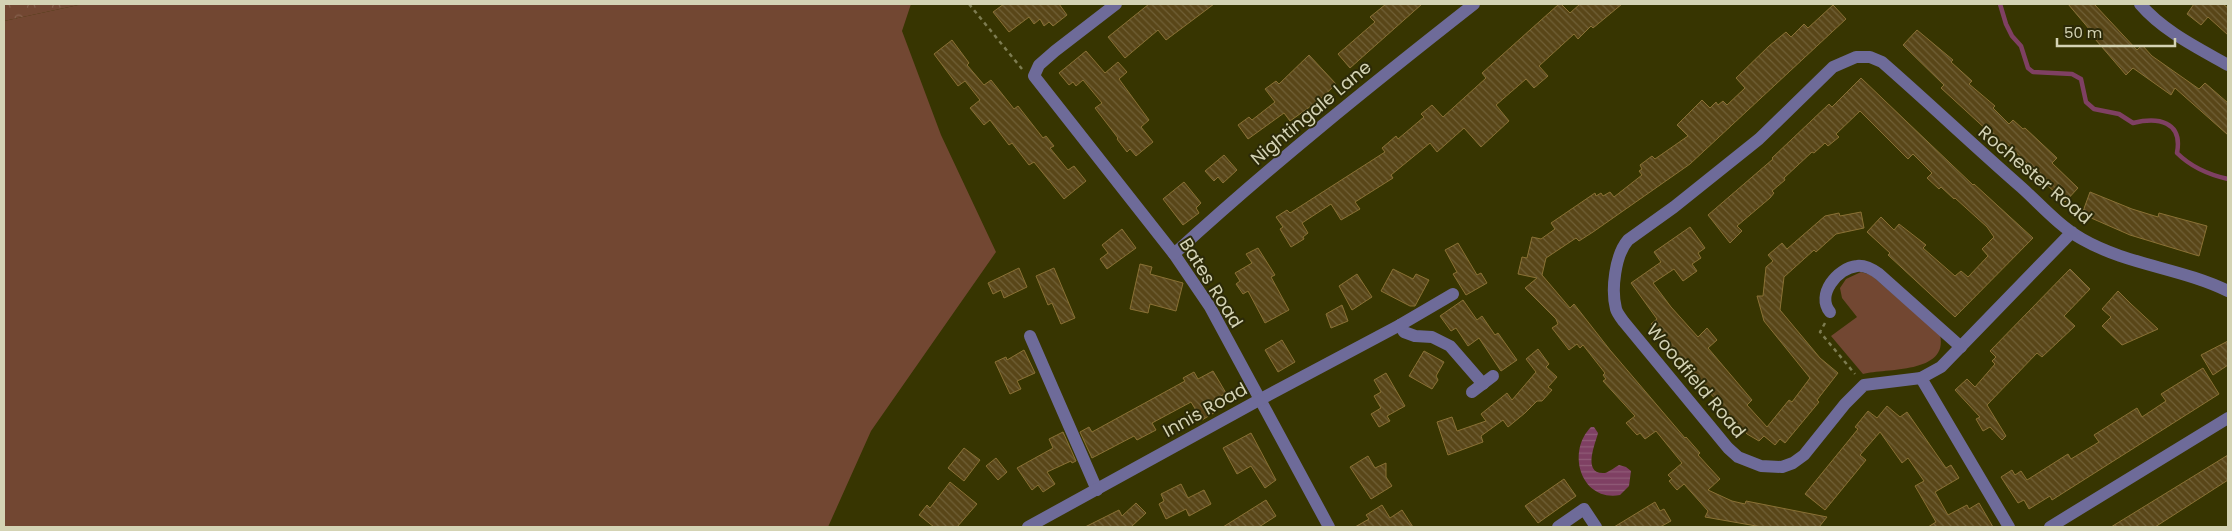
<svg xmlns="http://www.w3.org/2000/svg" width="2232" height="531" viewBox="0 0 2232 531" font-family="Poppins,sans-serif">
<style>
.green{fill:#724732}
.forest{fill:url(#forest-crowns)}
.water{fill:url(#water-rules)}
.lines{fill:none;stroke-linecap:round;stroke-linejoin:round}
.stream{stroke:#7f4063;stroke-width:4.5}
.building{fill:url(#building-back-hatch);stroke:#8a7135}
.path{stroke:#7d7c51;stroke-width:2.5;stroke-dasharray:4 4;stroke-linecap:butt}
.minor{stroke:#6e6b99;stroke-width:12}
.labels{text-anchor:middle;stroke-width:4;stroke-linejoin:round;paint-order:stroke}
.street-label{font-size:18px;fill:#d4d3b4;stroke:#2c2a08}
</style>
<defs>
<pattern id="forest-crowns" width="20" height="18" patternUnits="userSpaceOnUse" patternTransform="scale(1.25)"><rect width="20" height="18" fill="#724732"/><path d="M2 6a3 3 0 1 1 6 0M12 15a3 3 0 1 1 6 0" fill="none" stroke="#85614d"/></pattern>
<pattern id="water-rules" width="6" height="5" patternUnits="userSpaceOnUse" patternTransform="scale(1.25)"><rect width="6" height="5" fill="#7f4063"/><path d="M0 2.5h6" fill="none" stroke="#905b77"/></pattern>
<pattern id="building-back-hatch" width="6" height="6" patternUnits="userSpaceOnUse" patternTransform="scale(1.25)"><rect width="6" height="6" fill="#594618"/><path d="M-1 5l2 2M0 0l6 6M5-1l2 2" fill="none" stroke="#706037"/></pattern>
</defs>
<rect width="100%" height="100%" fill="#373501"/>
<g class="green">
<path d="M83 4H911L902 31 941 135 996 252 871 431 828 527H4V21Z"/>
<path d="M1861 272 1871 275 1940 335C1949 374 1886 368 1863 374L1831 336 1857 317 1842 298 1840 288 1846 279Z"/>
</g>
<path class="forest" d="M4 4H83L4 21Z"/>
<path class="water" d="M1591 427H1594L1598 433C1596 442 1581 475 1605 473 1609 472 1615 467 1619 465L1626 467 1631 471 1629 486 1620 495C1581 502 1566 452 1591 427Z"/>
<g class="lines">
<path class="stream" d="M2000 4 2006 24 2012 36 2021 46 2028 68 2033 72 2072 74 2081 79 2086 102 2094 109 2119 114 2133 123C2158 117 2183 121 2177 153 2191 167 2210 175 2228 179"/>
</g>
<g class="building">
<path d="M1004 4H1059L1067 15 1053 26 1049 22 1044 26 1040 19 1034 24 1029 17 1009 32 993 12Z"/>
<path d="M1149 4H1214L1166 40 1158 30 1125 58 1108 37Z"/>
<path d="M1386 4H1422L1350 68 1338 54 1375 22 1370 17Z"/>
<path d="M1559 4H1561L1570 13 1580 4H1622L1593 28 1591 26 1578 39 1574 34 1539 66 1548 76 1534 88 1526 79 1496 105 1509 121 1481 147 1464 128 1437 152 1430 143 1391 175 1393 178 1355 202 1360 209 1341 220 1331 204 1302 223 1308 233 1303 237 1304 239 1291 247 1280 229 1283 227 1276 217 1287 210 1290 213 1385 152 1382 148 1396 136 1398 139 1424 117 1421 114 1432 105 1443 117 1486 78 1482 73Z"/>
<path d="M2068 4H2094L2137 50 2142 45 2152 56 2199 89 2205 83 2228 103V135L2175 88 2171 95 2133 68 2126 75 2089 32 2090 30Z"/>
<path d="M2194 4H2223L2228 8V35L2208 17 2201 25 2187 14Z"/>
<path d="M1833 5 1846 19 1690 164 1593 232 1579 241 1576 238 1546 258 1542 275 1570 308 1574 304 1610 350 1685 438 1686 437 1700 453 1698 455 1720 479 1708 490 1732 501 1745 504 1746 501 1827 517 1819 527H1762L1705 517 1708 511 1684 484 1677 490 1669 481 1672 479 1668 475 1682 463 1656 431 1645 439 1640 433 1637 435 1626 423 1635 416 1603 381 1606 379 1603 375 1605 373 1583 345 1580 348 1577 344 1569 350 1552 328 1558 324 1556 319 1525 288 1537 278 1518 274 1522 257 1527 258 1532 237 1541 239 1555 229 1551 223 1595 193 1596 196 1601 193 1603 196 1610 192 1614 197 1642 175 1639 171 1642 169 1640 165 1652 156 1655 159 1688 136 1677 125 1702 100 1710 108 1716 102 1718 105 1723 101 1727 105 1745 88 1736 78 1769 46 1786 32 1791 37 1804 24 1808 28Z"/>
<path d="M1917 30 1953 60 1951 62 1972 81 1969 84 1995 106 1993 108 2009 124 2013 120 2023 129 2025 128 2057 158 2052 163 2078 188 2065 202 2042 180 2044 178 2028 164 2005 142 2002 144 1941 88 1944 85 1903 45Z"/>
<path d="M952 40 969 63 967 65 984 85 991 80 1014 109 1018 106 1043 138 1046 136 1054 146 1050 148 1068 170 1074 166 1086 181 1064 199 1034 162 1029 165 1012 143 1009 145 990 120 984 125 970 108 980 100 965 81 958 86 934 54Z"/>
<path d="M1086 51 1105 73 1118 62 1127 72 1119 79 1149 120 1141 127 1153 142 1136 156 1130 149 1127 152 1117 139 1118 138 1095 108 1102 103 1083 80 1076 86 1073 82 1069 85 1059 73Z"/>
<path d="M1309 55 1336 84 1312 107 1311 106 1290 121 1284 113 1248 139 1238 125 1249 117 1252 120 1275 102 1265 89 1276 81 1279 84Z"/>
<path d="M1861 78 1973 185 1974 184 2033 238 1955 317 1888 255 1890 253 1867 232 1881 217 1894 230 1899 224 1926 245 1923 248 1955 276 1961 271 1968 277 1988 256 1982 249 1994 237 1987 227 1955 198 1954 199 1941 187 1939 189 1927 178 1932 173 1913 154 1908 159 1860 111 1836 134 1839 137 1828 146 1825 143 1814 153 1812 152 1784 178 1785 180 1772 191 1774 193 1770 198 1737 226 1742 231 1730 243 1708 215 1773 159 1772 158 1829 104 1832 107Z"/>
<path d="M1224 155 1237 170 1223 183 1218 177 1214 181 1205 171Z"/>
<path d="M1184 182 1201 203 1196 208 1199 213 1183 225 1163 199Z"/>
<path d="M2090 192 2132 209 2158 217 2159 213 2207 226 2199 256 2130 235 2082 214Z"/>
<path d="M1861 212 1864 228 1836 234 1816 252 1814 250 1784 277 1780 310 1820 358 1838 373 1817 400 1819 402 1785 443 1780 439 1775 445 1764 436 1759 441 1747 434 1689 370 1691 369 1651 324 1657 319 1631 283 1661 262 1654 252 1690 227 1705 248 1698 253 1701 258 1692 264 1697 271 1683 281 1674 269 1653 283 1671 307 1698 337 1707 328 1717 340 1708 348 1752 400 1747 405 1767 427 1789 400 1792 402 1810 378 1764 321 1757 296H1763L1766 267 1773 261 1768 255 1782 243 1787 249 1825 216 1839 213 1840 216Z"/>
<path d="M1122 229 1136 248 1107 269 1100 259 1108 253 1102 245Z"/>
<path d="M1458 243 1477 275 1481 273 1487 283 1466 295 1453 274 1457 272 1445 250Z"/>
<path d="M1258 248 1275 275 1271 277 1289 310 1265 323 1248 291 1243 294 1236 284 1240 281 1235 273 1252 263 1246 254Z"/>
<path d="M1140 264 1152 267 1150 274 1183 283 1176 311 1150 304 1148 313 1130 309Z"/>
<path d="M1019 268 1027 287 1004 298 1001 290 993 294 988 283Z"/>
<path d="M1054 268 1075 318 1061 324 1052 303 1048 305 1036 276Z"/>
<path d="M1393 269 1413 279 1416 274 1429 280 1415 306H1410L1381 291Z"/>
<path d="M2070 269 2090 289 2064 316 2075 326 2042 357 2037 353 1987 405 2006 436 2002 440 1990 427 1983 431 1976 419 1980 417 1955 390 1967 379 1975 387 1995 364 1992 361 1996 357 1990 351Z"/>
<path d="M1357 274 1372 297 1352 310 1339 286Z"/>
<path d="M2118 291 2131 304 2158 329 2122 345 2102 326 2111 317 2102 309Z"/>
<path d="M1463 300 1477 320 1482 316 1495 335 1498 333 1517 360 1501 371 1479 338 1468 346 1456 328 1451 331 1440 316Z"/>
<path d="M1342 305 1348 321 1331 328 1326 314Z"/>
<path d="M1282 340 1295 362 1278 372 1265 350Z"/>
<path d="M2228 341V365L2213 375 2201 355Z"/>
<path d="M1538 349 1549 364 1546 367 1557 377 1548 387 1552 390 1542 401H1537L1525 413 1508 427 1503 420 1481 436 1483 442 1448 455 1437 422 1452 417 1457 431 1486 421 1481 414 1507 393 1512 400 1536 372 1526 359Z"/>
<path d="M1024 350 1035 373 1017 381 1021 389 1010 394 995 362 1006 357 1007 360Z"/>
<path d="M1424 351 1444 362 1436 376 1438 380 1432 389 1409 376Z"/>
<path d="M2203 368 2219 394 2052 500 2050 496 2029 509 2024 500 2018 503 2001 477 2012 470 2015 475 2021 471 2027 480 2068 454 2071 459 2099 442 2094 435 2137 408 2142 417 2166 401 2161 394Z"/>
<path d="M1213 371 1226 393 1211 402 1217 411 1202 420 1191 402 1152 423 1156 430 1137 440 1134 436 1092 458 1080 432 1089 427 1092 432 1185 381 1183 378 1194 372 1198 379Z"/>
<path d="M1386 373 1405 406 1387 416 1390 421 1379 427 1371 414 1381 408 1374 396 1381 392 1374 380Z"/>
<path d="M1887 406 1900 417 1907 412 1946 468 1951 465 1959 478 1935 492 1948 515 1967 505 1969 509 1979 503 1993 527H1928L1936 522 1915 486 1924 481 1908 458 1902 463 1880 432 1860 455 1866 460 1825 510 1805 494 1858 429 1855 427 1868 411 1877 418Z"/>
<path d="M1063 432 1076 461 1072 463 1071 461 1047 472 1055 484 1043 492 1038 485 1032 490 1017 468 1053 448 1049 439Z"/>
<path d="M1251 433 1276 480 1265 488 1251 466 1237 474 1223 448Z"/>
<path d="M964 448 980 460 964 481 948 468Z"/>
<path d="M2228 455V480L2155 527H2111Z"/>
<path d="M1368 456 1375 468 1386 463V477L1392 486 1371 499 1350 467Z"/>
<path d="M996 458 1007 472 998 480 986 466Z"/>
<path d="M1564 479 1576 496 1538 523 1525 506Z"/>
<path d="M950 482 977 504 957 527H934L919 515 927 505 930 508Z"/>
<path d="M1181 484 1188 498 1204 490 1211 504 1189 516 1186 509 1166 519 1159 504 1164 501 1161 494Z"/>
<path d="M1266 500 1276 516 1259 527H1223Z"/>
<path d="M1655 502 1660 511 1664 509 1671 521 1660 527H1614Z"/>
<path d="M1136 503 1146 513 1131 527H1085L1119 510 1122 516Z"/>
<path d="M1382 505 1390 518 1402 510 1413 527H1355L1369 519 1366 515Z"/>
</g>
<g class="lines">
<g class="path">
<path d="M969 4 1022 69"/>
<path d="M1825 323 1820 332 1855 374"/>
</g>
<g class="minor">
<path d="M1116 4 1055 51 1039 65 1034 76 1174 254 1210 307 1329 527"/>
<path d="M2140 4C2163 31 2198 48 2228 65"/>
<path d="M2072 232 1941 367 1921 378 1864 385 1845 404 1804 455 1793 463 1782 467 1761 466 1738 457 1728 448 1624 322C1621 318 1617 313 1616 309 1611 290 1615 255 1628 240L1674 207 1759 139 1833 67 1856 57H1870L1882 62C1929 103 1974 146 2021 187 2040 204 2059 226 2082 239 2127 265 2181 268 2228 291"/>
<path d="M1174 254C1270 166 1372 84 1474 4"/>
<path d="M1830 312C1816 295 1837 268 1857 266 1865 265 1872 269 1879 274L1961 347"/>
<path d="M1400 325 1404 332 1415 336 1432 337 1450 346 1483 384"/>
<path d="M1030 336 1097 490"/>
<path d="M1921 378 2009 527"/>
<path d="M1472 392 1493 376"/>
<path d="M1028 527 1259 400 1400 325 1453 294"/>
<path d="M1558 527 1584 509 1596 527"/>
<path d="M2050 527 2228 418"/>
</g>
</g>
<g class="labels">
<g class="street-label">
<text transform="translate(1311 113) rotate(-40)" y="6">Nightingale Lane</text>
<text transform="translate(2035 175) rotate(40)" y="6">Rochester Road</text>
<text transform="translate(1211 283) rotate(58)" y="6">Bates Road</text>
<text transform="translate(1696 381) rotate(50)" y="6">Woodfield Road</text>
<text transform="translate(1205 410) rotate(-29)" y="6">Innis Road</text>
</g>
</g>
<rect width="2232" height="531" fill="none" stroke="#d4d3b4" stroke-width="10"/>
<path d="M2057 38v8h118v-8" fill="none" stroke="#d4d3b4" stroke-width="2.5"/>
<text x="2064" y="38" font-size="15" fill="#d4d3b4" stroke="#2c2a08" stroke-width="4" paint-order="stroke">50 m</text>
</svg>
